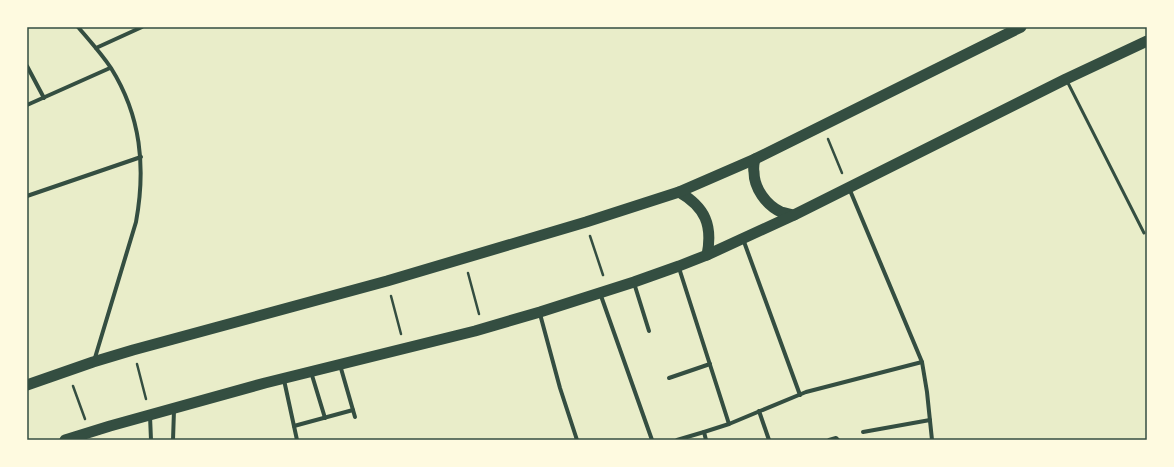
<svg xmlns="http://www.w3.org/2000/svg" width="1174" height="467" viewBox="0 0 1174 467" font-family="Inter,sans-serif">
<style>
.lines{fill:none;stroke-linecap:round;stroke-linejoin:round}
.path{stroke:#344e41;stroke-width:2.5}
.service{stroke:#344e41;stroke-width:3}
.minor{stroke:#344e41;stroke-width:4}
.trunk{stroke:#344e41;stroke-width:11}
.neatline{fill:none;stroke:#344e41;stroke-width:1.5}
</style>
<rect width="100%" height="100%" fill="#e9edc9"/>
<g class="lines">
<g class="path">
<path d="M828 139 842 173"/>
<path d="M590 236 603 275"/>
<path d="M468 273 479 314"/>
<path d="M391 296 401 334"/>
<path d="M137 364 146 399"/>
<path d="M73 386 85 419"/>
</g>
<path class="service" d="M1067 81 1144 233"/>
<g class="minor">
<path d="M78 27C89 40 101 53 111 68 141 116 146 167 136 222L94 361"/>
<path d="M96 48 142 27"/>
<path d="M27 66 44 98"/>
<path d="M27 105 110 68"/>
<path d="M849 188 922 362 927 392 932 440"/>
<path d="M27 196 141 157"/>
<path d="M743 239 800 395"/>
<path d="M679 268 729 424"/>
<path d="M634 283 649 331"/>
<path d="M600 293 652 440"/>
<path d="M540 314 560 388 577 440"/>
<path d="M340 365 355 417"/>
<path d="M311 372 325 418"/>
<path d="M669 378 710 364"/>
<path d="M284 380 297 440"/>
<path d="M759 411 769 440"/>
<path d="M150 416 151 440"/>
<path d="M294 426 353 410"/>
<path d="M704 432 706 440"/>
<path d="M863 432 930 420"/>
<path d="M173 440 174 410"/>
<path d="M677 440 704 432 729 424 806 392 922 362"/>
<path d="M829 440 836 438 838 440"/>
</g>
<g class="trunk">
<path d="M755 159C754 163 753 167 754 172 754 188 766 205 781 212 785 213 790 214 794 215"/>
<path d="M679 192C705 207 713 225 707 255"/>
<path d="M27 385 93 362 133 350 387 281 586 222 679 192 755 159 1021 27"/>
<path d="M65 440 110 426 265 383 475 331 540 312 634 282 679 266 707 255 794 215 1066 79 1147 41"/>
</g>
</g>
<rect width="1174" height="467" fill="none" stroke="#fefae0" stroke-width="56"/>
<rect x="28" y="28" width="1118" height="411" class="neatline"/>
</svg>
